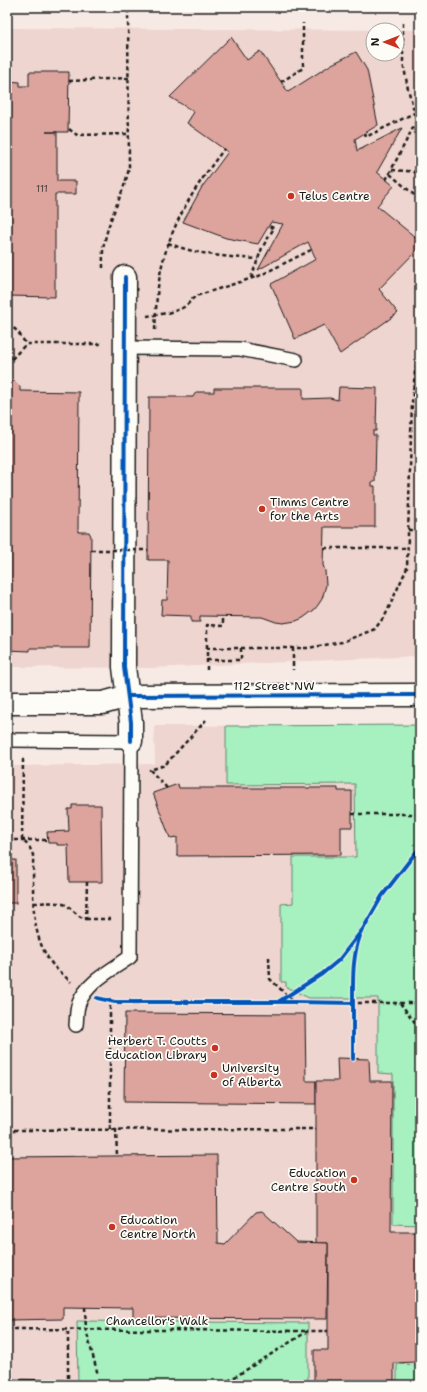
<svg xmlns="http://www.w3.org/2000/svg" width="427" height="1392" viewBox="0 0 427 1392" font-family="'Shantell Sans',sans-serif">
<style>
.built{fill:#efd5cf;fill-rule:evenodd}
.green{fill:#a7f0bf;stroke:#62866e}
.building{fill:#dda39d;stroke:#1c1c1c}
.lines{fill:none;stroke-linecap:round;stroke-linejoin:round}
.lane-casing{stroke:#1c1c1c;stroke-width:16}
.street-casing{stroke:#1c1c1c;stroke-width:25}
.path{stroke:#1c1c1c;stroke-width:2.5;stroke-dasharray:4 3;stroke-linecap:butt}
.lane{stroke:#fdfcf7;stroke-width:13}
.street{stroke:#fdfcf7;stroke-width:22}
.path-bridge{stroke:#1c1c1c;stroke-width:2.5;stroke-dasharray:4 3;stroke-linecap:butt}
.cycleway-casing{stroke:#fdfcf7;stroke-width:6}
.cycleway{stroke:#0057b8;stroke-width:4}
.poi-dot{fill:#c8321e;stroke:#fdfcf7;stroke-width:1.5}
.labels{text-anchor:middle;stroke-width:3.5;stroke-linejoin:round;paint-order:stroke}
.number-label{font-size:10px;fill:#4c3e3c}
.poi-label{font-size:12px;fill:#1c1c1c;stroke:#fdfcf7;text-anchor:start}
.street-label{font-size:12px;fill:#1c1c1c;stroke:#fdfcf7}
</style>
<rect width="100%" height="100%" fill="#f7eae5"/>
<filter id="ink" filterUnits="userSpaceOnUse"><feTurbulence type="fractalNoise" baseFrequency=".025" numOctaves="2"/><feDisplacementMap in="SourceGraphic" scale="8" xChannelSelector="R" yChannelSelector="G"/><feConvolveMatrix kernelMatrix="1 2 1 2 8 2 1 2 1" color-interpolation-filters="sRGB"/></filter>
<g filter="url(#ink)">
<g class="built">
<path d="M7 28 420 30V656L152 668 7 667ZM373 30H397V54H373Z"/>
<path d="M420 725V1385H7V766L155 764 154 726Z"/>
</g>
<g class="green">
<path d="M420 725V1225L393 1224V1074L378 1073V998H309L286 987V982H281V904L293 903V857H356L355 784 226 785V726Z"/>
<path d="M77 1321 308 1323V1385H78Z"/>
<path d="M397 1364 420 1365V1385H397Z"/>
</g>
<g class="building">
<path d="M231 37 247 60 260 51 288 92 332 64 356 52 367 70 378 125 355 139 357 151 402 128 377 172 394 186 377 206 420 241V247L379 289 398 313 340 354 324 325 295 339 271 284 316 259 308 242 258 270 283 224 271 222 258 244 226 238 183 222 202 187 228 152 187 123 194 112 170 97Z"/>
<path d="M29 72H69L68 132H46H57V181H76V194H55V297L7 296V79H9V81L20 82V86H29Z"/>
<path d="M15 381 20 386V391L79 392 78 532H89L91 536 90 648H30V651L7 650V382Z"/>
<path d="M339 387 377 388 376 431H373V435H376L375 482H372V486H375V527H324L323 565 325 571 326 585 322 599 318 605 314 610 303 618 296 621 283 623 276 622 262 617 200 616V622H191V616L161 615 162 600H167L168 560H148L149 397H193L196 392H214V388H303V399L330 398 338 400Z"/>
<path d="M178 784 179 788H338V791H352V827H341V855L177 856V837L170 838 153 793Z"/>
<path d="M72 805H101L102 882H69L68 845H57V843H48L47 832 69 831 68 809H72Z"/>
<rect x="7" y="860" width="9" height="43"/>
<path d="M125 1013 305 1014 306 1081H316V1104L124 1102Z"/>
<path d="M337 1058 369 1059 370 1081H392L391 1232H418L417 1252H420V1343L417 1342V1362L394 1363V1385H314V1350H328V1243H316V1081H338Z"/>
<path d="M217 1155 218 1243 225 1244 256 1212 262 1211 296 1242 328 1243 327 1319 133 1318V1308L63 1307V1319L9 1320 10 1309H7V1157Z"/>
<path d="M7 1379 64 1380V1385H7Z"/>
</g>
<g class="lines">
<g class="lane-casing">
<g id="lane">
<path d="M124 348 240 349 296 360"/>
<path d="M7 740 131 741 130 957C112 970 87 982 79 1003 76 1010 77 1018 76 1025"/>
</g>
</g>
<g class="street-casing">
<g id="street">
<path d="M125 277 124 667 131 722V741"/>
<path d="M7 703H103L128 696 420 695"/>
</g>
</g>
<g class="path">
<path d="M403 23V62L408 89 420 132"/>
<path d="M69 81 129 78"/>
<path d="M281 82 303 68V23"/>
<path d="M69 129 77 135 129 134"/>
<path d="M365 133 366 137 414 113"/>
<path d="M392 170 420 172"/>
<path d="M390 174 420 200"/>
<path d="M386 180 417 120 420 110"/>
<path d="M168 243C197 255 228 257 258 259"/>
<path d="M103 268C103 259 102 249 105 240 110 215 124 193 129 168L128 7"/>
<path d="M251 278 262 248 274 228 268 226"/>
<path d="M147 316C157 315 176 312 184 307 189 304 191 299 196 296L259 276 311 250"/>
<path d="M7 326C16 326 21 337 26 344H102"/>
<path d="M155 330C156 314 156 297 159 281 166 231 194 188 224 149"/>
<path d="M7 364 26 344"/>
<path d="M408 530H420"/>
<path d="M324 548H408"/>
<path d="M207 648V625L223 626V616"/>
<path d="M293 648V670"/>
<path d="M207 660H241V648"/>
<path d="M207 670V648H308L342 642 375 629 386 614 407 568 412 402 415 372 420 352"/>
<path d="M24 760H23L22 840 29 846 33 855C34 891 28 934 53 965 58 971 65 976 71 982"/>
<path d="M167 788 150 770 165 765 206 720"/>
<path d="M352 814H420"/>
<path d="M7 840H47"/>
<path d="M34 903C43 903 57 901 66 905 73 909 77 917 86 919L87 882"/>
<path d="M86 919H112"/>
<path d="M362 932C352 958 353 977 353 1003H420"/>
<path d="M269 957 270 979 294 1002"/>
<path d="M103 1000 115 1002H295L353 1003V1059"/>
<path d="M278 1002 322 974 339 960 363 929 382 896 420 847"/>
<path d="M400 1003 420 1029"/>
<path d="M110 1129V1002"/>
<path d="M116 1129 117 1156"/>
<path d="M7 1130 316 1129"/>
<path d="M85 1307 86 1330 98 1375"/>
<path d="M7 1329 308 1331"/>
<path d="M68 1385V1330"/>
<path d="M222 1385 308 1331H328"/>
</g>
<use href="#lane" class="lane"/>
<use href="#street" class="street"/>
<path class="path-bridge" d="M91 550H148"/>
<g class="cycleway-casing">
<g id="cycleway">
<path d="M125 277 124 667 131 722V741"/>
<path d="M128 696 420 695"/>
<path d="M97 998 115 1002H295L353 1003V1059"/>
<path d="M278 1002 322 974 339 960 363 929 382 896 420 847"/>
<path d="M353 1003C353 980 352 958 360 936"/>
</g>
</g>
<use href="#cycleway" class="cycleway"/>
</g>
</g>
<g class="poi-dot">
<circle cx="291" cy="196" r="4"/>
<circle cx="262" cy="509" r="4"/>
<circle cx="215" cy="1048" r="4"/>
<circle cx="214" cy="1075" r="4"/>
<circle cx="354" cy="1180" r="4"/>
<circle cx="112" cy="1227" r="4"/>
</g>
<g class="labels">
<g class="number-label">
<text x="42" y="192">111</text>
</g>
<g class="poi-label">
<text x="299" y="200">Telus Centre</text>
<text x="270" y="506">Timms Centre<tspan x="270" dy="14">for the Arts</tspan></text>
<text x="207" y="1045" text-anchor="end">Herbert T. Coutts<tspan x="207" dy="14">Education Library</tspan></text>
<text x="222" y="1072">University<tspan x="222" dy="14">of Alberta</tspan></text>
<text x="346" y="1177" text-anchor="end">Education<tspan x="346" dy="14">Centre South</tspan></text>
<text x="120" y="1224">Education<tspan x="120" dy="14">Centre North</tspan></text>
</g>
<g class="street-label">
<text x="274" y="690">112 Street NW</text>
<text x="157" y="1325">Chancellor's Walk</text>
</g>
</g>
<rect width="427" height="1392" fill="none" stroke="#fdfcf7" stroke-width="24"/>
<rect x="12" y="12" width="403" height="1368" fill="none" stroke="#1c1c1c" stroke-width="1.5" filter="url(#ink)"/>
<g transform="translate(385 42) rotate(270)"><circle r="19" fill="#fdfcf7" stroke="#a3a29f"/>
<path d="M0-3L7 15L0 10L-7 15Z" fill="#c8321e"/>
<text y="-6" font-size="11" font-weight="bold" text-anchor="middle" fill="#1c1c1c">N</text>
</g>
</svg>
